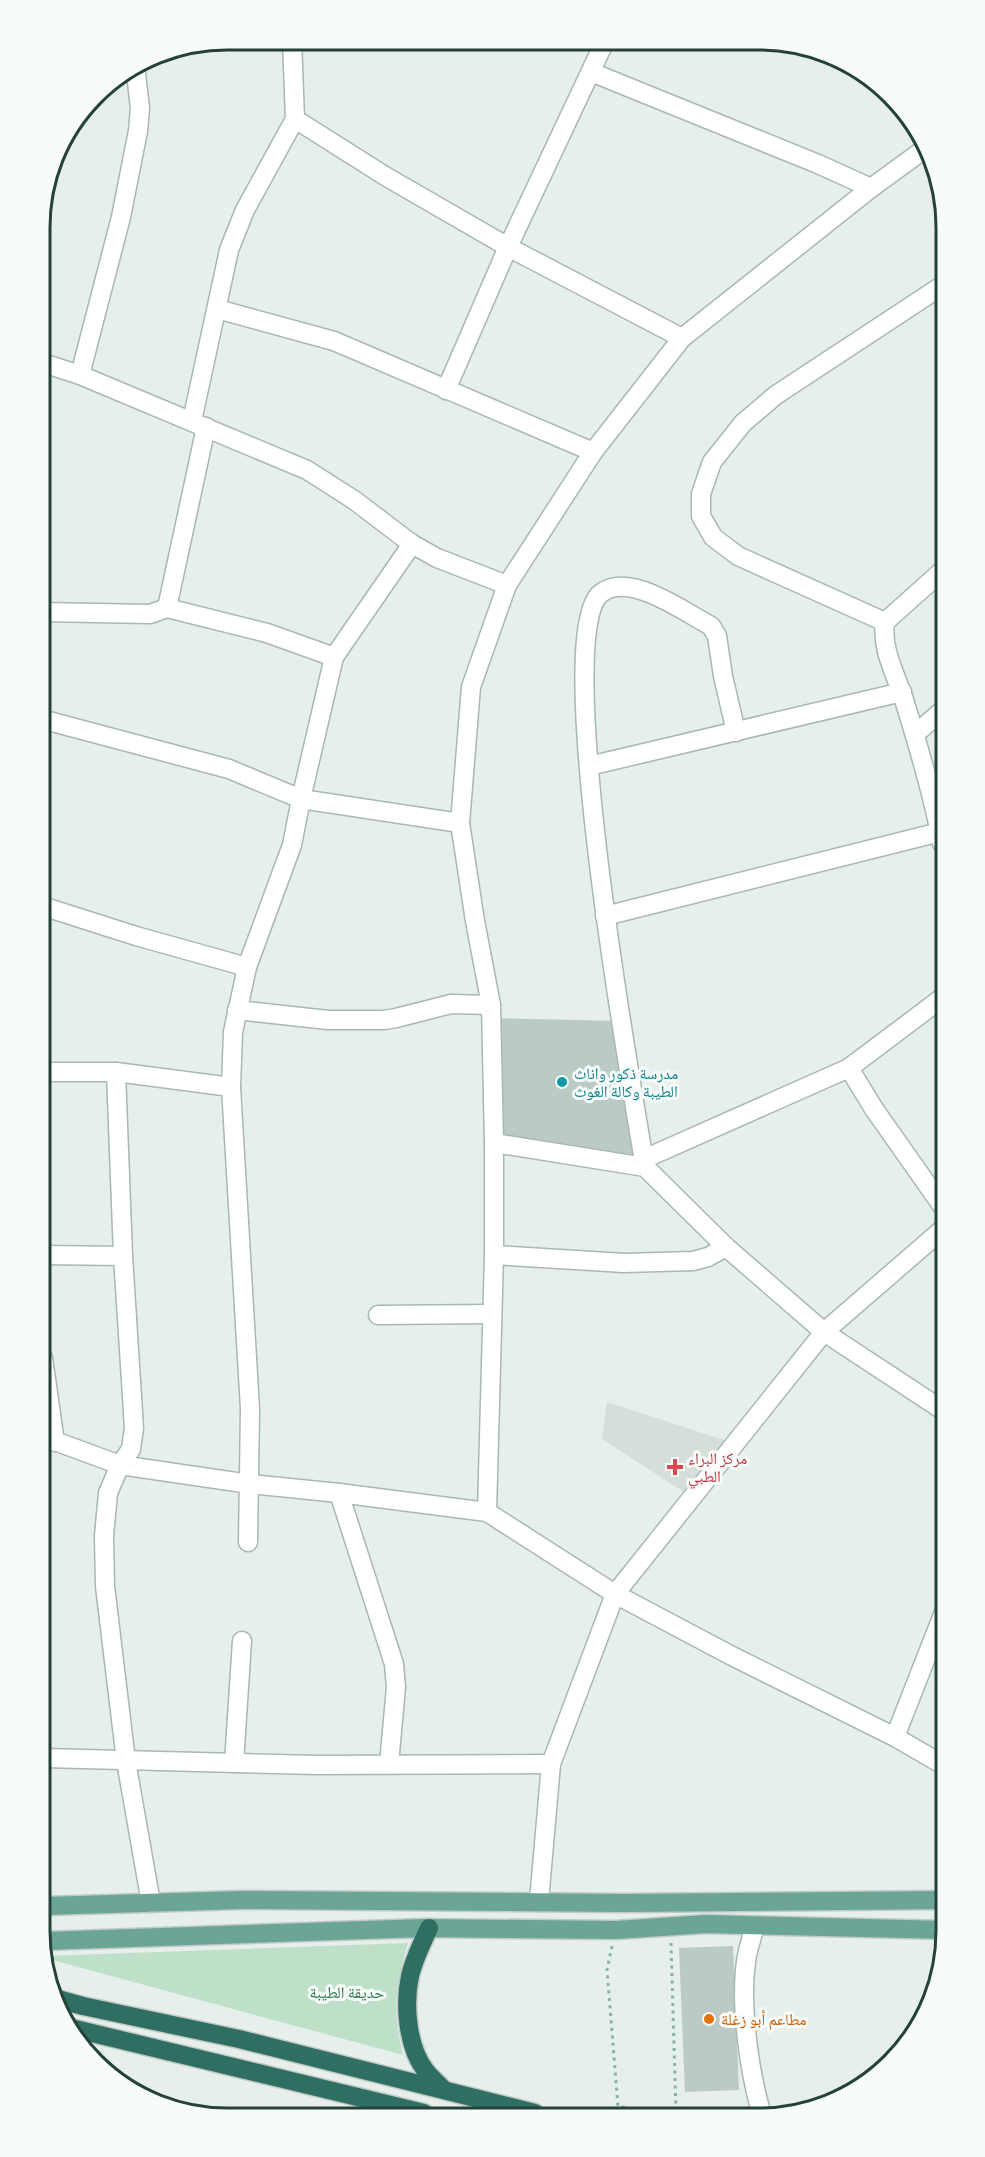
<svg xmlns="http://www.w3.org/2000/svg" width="985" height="2157" viewBox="0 0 985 2157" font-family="'Source Sans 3','Noto Naskh Arabic',sans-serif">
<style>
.built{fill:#d4dfda}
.green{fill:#bfe0c8}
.building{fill:#bbcac4}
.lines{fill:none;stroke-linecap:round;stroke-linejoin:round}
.minor-casing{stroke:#a8b8b2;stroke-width:21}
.major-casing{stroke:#c2cac8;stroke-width:21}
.highway-casing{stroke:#c2cac8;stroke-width:21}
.path{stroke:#86b3a5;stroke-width:3;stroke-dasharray:3 4.5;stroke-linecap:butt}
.minor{stroke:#fff;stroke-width:18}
.major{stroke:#6aa596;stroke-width:18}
.highway{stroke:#2f6f62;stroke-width:18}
.culture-dot{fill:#0f9aa8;stroke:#f7fbf9;stroke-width:2}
.health-dot{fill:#e0444e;stroke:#f7fbf9;stroke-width:2}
.food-dot{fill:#e8710a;stroke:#f7fbf9;stroke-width:2}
.labels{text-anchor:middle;stroke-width:6;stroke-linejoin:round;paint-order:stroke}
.culture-label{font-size:16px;fill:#0d838f;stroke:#f7fbf9;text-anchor:start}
.health-label{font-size:16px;fill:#be3a42;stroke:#f7fbf9;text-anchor:start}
.park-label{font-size:16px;fill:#2d7a4b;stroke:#f7fbf9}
.food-label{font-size:16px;fill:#c56008;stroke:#f7fbf9;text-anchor:start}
.rim{fill:none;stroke:#24423a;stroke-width:3}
</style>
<rect width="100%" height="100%" fill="#e6efeb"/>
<path class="built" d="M607 1402 727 1441 684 1492 602 1439Z"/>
<path class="green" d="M408 1943C395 1988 392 2009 403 2055L45 1958V1956Z"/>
<g class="building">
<path d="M491 1018 621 1021 645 1167 494 1143Z"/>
<path d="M733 1946 739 2090 685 2092 679 1948Z"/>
</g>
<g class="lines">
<g class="minor-casing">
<g id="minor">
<path d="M591 72 818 164 871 188"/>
<path d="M101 88 110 81"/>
<path d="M295 119 385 176 508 247 682 338"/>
<path d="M217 309 334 341 593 452"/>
<path d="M40 362 80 375 307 470 354 500 412 544 437 558 507 585"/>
<path d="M80 375 121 217 138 131 140 108 135 65"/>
<path d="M446 390 508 247 605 41"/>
<path d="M192 421 229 250 245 210 295 119 292 39"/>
<path d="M941 572 885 622C881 651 897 676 905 703 919 748 933 795 942 843"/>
<path d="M167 608 206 427"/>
<path d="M41 612 150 614 167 608 267 633 334 657"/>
<path d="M885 622 738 556 713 537 701 516V494L712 462 743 423 776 395 940 287"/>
<path d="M41 719 229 769 301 799 460 823"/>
<path d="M915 734 941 712"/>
<path d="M589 766 902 692"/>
<path d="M42 906 136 936 247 967"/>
<path d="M605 916 940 832"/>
<path d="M237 1010 328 1020H384L396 1018 451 1004 491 1005"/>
<path d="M849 1068 874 1109 943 1207"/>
<path d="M42 1072H116L231 1087"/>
<path d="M116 1072 123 1256 134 1428 131 1449 120 1465 108 1493 104 1536 105 1586 126 1761 151 1903"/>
<path d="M494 1143 645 1167 726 1247 824 1332 944 1411"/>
<path d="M644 1159 849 1068 942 998"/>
<path d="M645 1167C632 1088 551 637 600 594 628 570 684 612 711 626L717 636 723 676 736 732"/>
<path d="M43 1255 123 1256"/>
<path d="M494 1255 624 1263 693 1261 708 1257 726 1247"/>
<path d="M378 1315 492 1314"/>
<path d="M43 1358 55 1442"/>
<path d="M44 1437 120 1465 250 1484 339 1493 487 1512 615 1594 732 1656 895 1737 945 1766"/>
<path d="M339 1493 394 1664 396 1687 389 1764"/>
<path d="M487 1512 494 1255V1143L491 1005 475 921 460 823 471 687 507 585 593 452 682 338 871 188 926 148"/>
<path d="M248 1542 250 1409 231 1087 233 1032 247 967 292 845 301 799 334 657 412 544"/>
<path d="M895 1737 944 1612"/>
<path d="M45 1758 316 1765 551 1764"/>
<path d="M234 1763 242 1641"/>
<path d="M539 1901 551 1764 615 1594 824 1332 943 1229"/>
<path d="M755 1926C752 1938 747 1950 746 1962 740 2005 749 2070 761 2112"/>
</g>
</g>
<g class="major-casing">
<g id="major">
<path d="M45 1906 241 1900 624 1903 945 1900"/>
<path d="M45 1941 424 1928 616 1930 706 1924 946 1930"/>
</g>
</g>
<g class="highway-casing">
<g id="highway">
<path d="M429 1928C422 1943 414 1959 410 1976 404 2004 407 2046 425 2070 430 2077 438 2083 444 2090"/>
<path d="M54 1998 83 2006 239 2039 535 2113"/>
<path d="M67 2027 424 2113"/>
</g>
</g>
<g class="path">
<path d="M671 1943 676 2112"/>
<path d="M612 1946 607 1970 618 2106 642 2111"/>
<path d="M642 2111 657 2112"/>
</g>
<use href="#minor" class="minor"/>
<use href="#major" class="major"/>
<use href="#highway" class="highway"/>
</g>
<circle class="culture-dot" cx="562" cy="1082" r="6"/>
<path class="health-dot" d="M672 1458h6v6h6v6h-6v6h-6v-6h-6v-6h6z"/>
<circle class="food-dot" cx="709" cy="2019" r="6"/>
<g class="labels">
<g class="culture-label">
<text x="574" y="1079">مدرسة ذكور واناث<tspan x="574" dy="18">الطيبة وكالة الغوث</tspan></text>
</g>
<g class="health-label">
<text x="688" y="1464">مركز البراء<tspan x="688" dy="18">الطبي</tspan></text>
</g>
<g class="park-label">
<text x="347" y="1998">حديقة الطيبة</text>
</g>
<g class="food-label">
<text x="721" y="2025">مطاعم أبو زغلة</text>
</g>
</g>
<path d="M0 0H985V2157H0ZM227 50H759A177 177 0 0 1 936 227V1931A177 177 0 0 1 759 2108H227A177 177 0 0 1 50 1931V227A177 177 0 0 1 227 50Z" fill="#f7fbf9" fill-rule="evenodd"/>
<path class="rim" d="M227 50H759A177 177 0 0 1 936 227V1931A177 177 0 0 1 759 2108H227A177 177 0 0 1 50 1931V227A177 177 0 0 1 227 50Z"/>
</svg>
